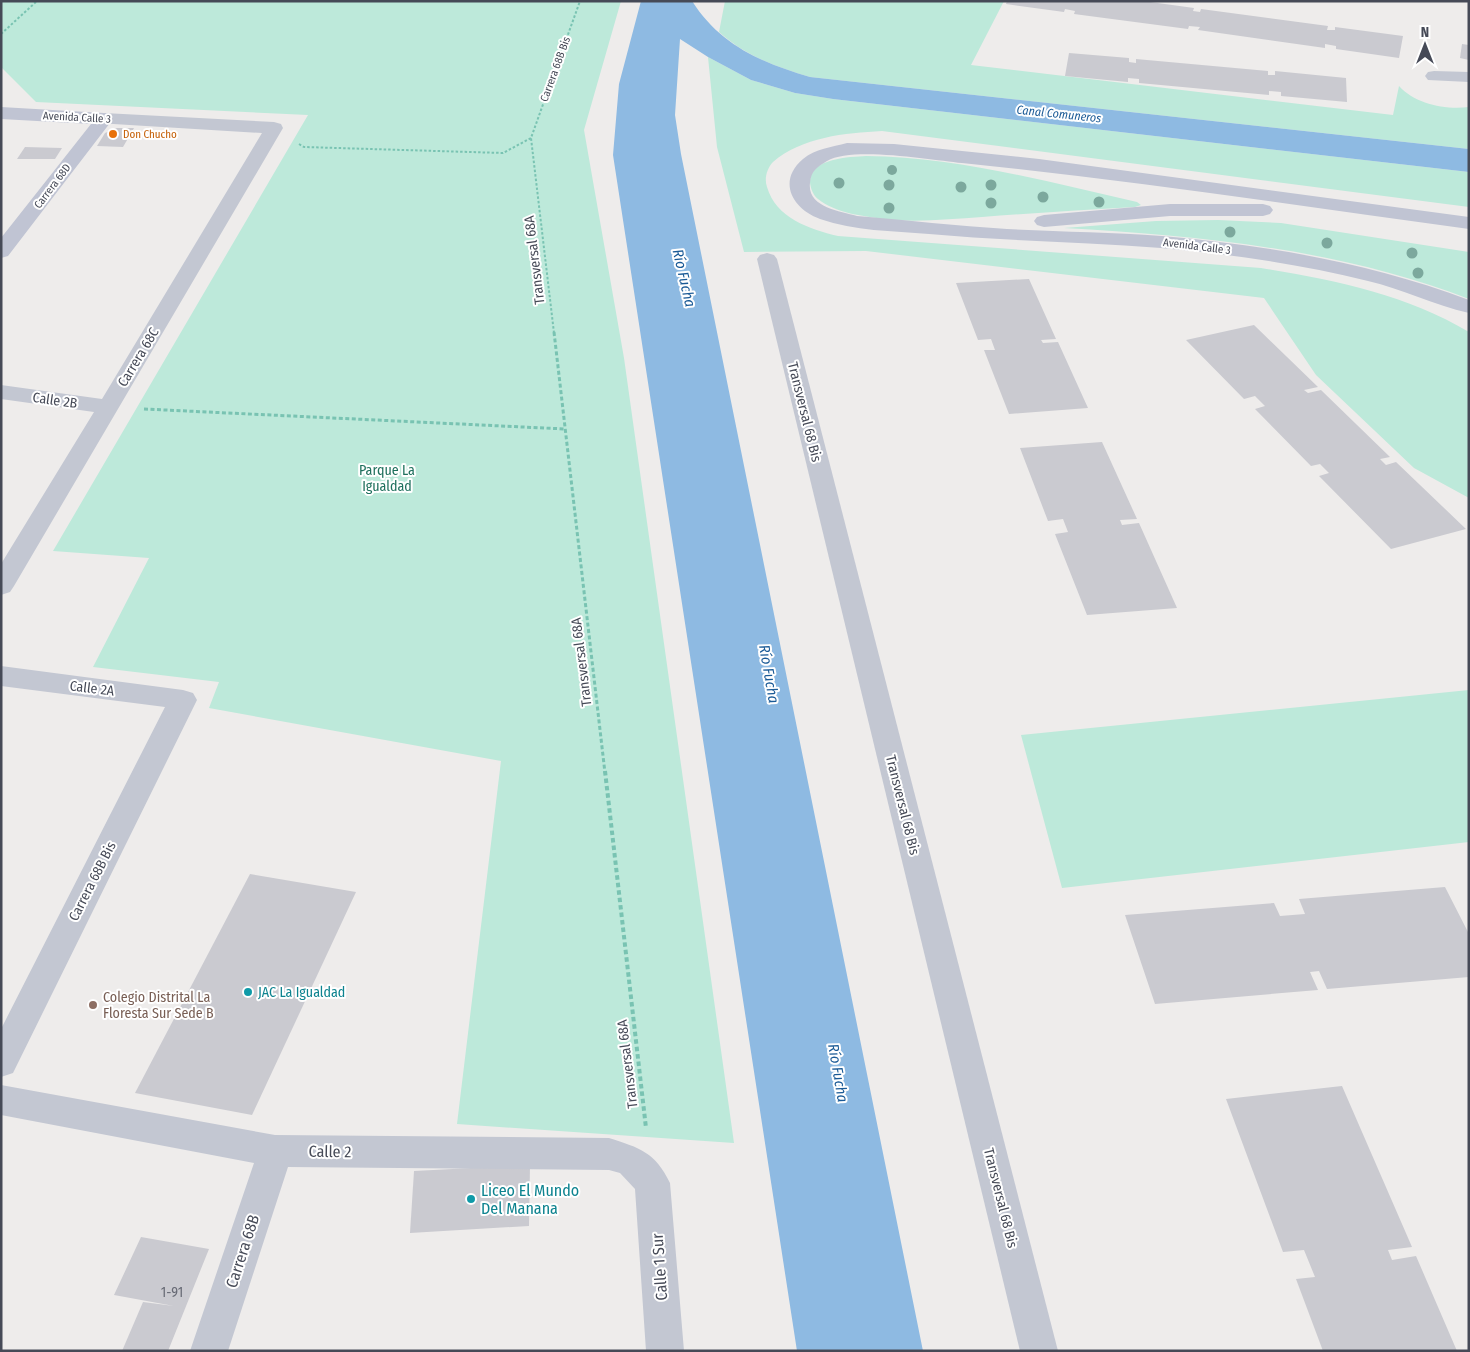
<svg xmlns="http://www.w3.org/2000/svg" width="1470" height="1352" viewBox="0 0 1470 1352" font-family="'Fira Sans Condensed',sans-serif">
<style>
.green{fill:#bde9da}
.water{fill:#8ebae2}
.building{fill:#cacad0}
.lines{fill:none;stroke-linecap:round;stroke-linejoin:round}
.path-far2{stroke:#79c3b2;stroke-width:2;stroke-dasharray:2.5 2;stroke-linecap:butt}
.path-far1{stroke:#79c3b2;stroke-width:3;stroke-dasharray:4 2.5;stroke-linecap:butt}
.path{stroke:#79c3b2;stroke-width:4;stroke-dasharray:4.5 3;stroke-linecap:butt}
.street{fill:#c3c7d2;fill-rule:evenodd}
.secondary{fill:#c0c4d3;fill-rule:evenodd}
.tree{fill:#7ca89d}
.food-dot{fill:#e8710a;stroke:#fff;stroke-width:2}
.culture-dot{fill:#0f9aa8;stroke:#fff;stroke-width:2}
.education-dot{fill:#8d6e63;stroke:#fff;stroke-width:2}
.labels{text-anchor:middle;stroke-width:4;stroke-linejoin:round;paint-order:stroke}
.far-street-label{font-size:11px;fill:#464a57;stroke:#fff}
.far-food-label{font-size:11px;fill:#c56008;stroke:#fff;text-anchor:start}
.far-water-label{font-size:12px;font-style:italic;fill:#1a5a96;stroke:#fff}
.street-label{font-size:14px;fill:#464a57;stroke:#fff}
.park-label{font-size:14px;fill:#1f705d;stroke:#fff}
.culture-label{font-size:14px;fill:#0d838f;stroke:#fff;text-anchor:start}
.education-label{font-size:14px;fill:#785e54;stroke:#fff;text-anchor:start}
.near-number-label{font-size:14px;fill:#676a75}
.water-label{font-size:15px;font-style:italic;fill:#1a5a96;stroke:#fff}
.near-street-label{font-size:16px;fill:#464a57;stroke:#fff}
.near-culture-label{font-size:16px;fill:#0d838f;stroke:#fff;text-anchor:start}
</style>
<rect width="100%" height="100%" fill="#eeeceb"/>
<g class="green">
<path d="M1 1H621L584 130 624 358 734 1143 457 1124 501 761 209 708 219 682 93 667 149 558 53 551 308 115 36 102 1 67Z"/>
<path d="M725 1H1004L971 65 1393 115 1399 86C1415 104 1445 110 1469 107V149L810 77C776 67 746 56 719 32Z"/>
<path d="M708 57 751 80 795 93 833 99 1469 172V207L882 131C845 133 802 137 773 162 767 168 764 179 767 187 776 218 809 229 838 236L1261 268C1334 280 1405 294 1469 332V498L1414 468 1316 375 1264 298 866 251 744 252 717 147Z"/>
<path d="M866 156C958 157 1048 182 1137 202L1141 205 1135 207C1084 210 1033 213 982 217 950 219 916 223 883 219 863 216 835 213 818 199 813 195 811 189 810 183 808 158 850 157 866 156Z"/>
<path d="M1218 220 1281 223 1469 252V299C1340 249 1201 236 1064 228L1156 221Z"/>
<path d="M1469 690V842L1062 888 1021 735Z"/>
</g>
<path class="water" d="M641 1H692C720 45 762 63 810 77L1469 149V172L833 99 795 93 751 80 708 57 680 39 675 115 681 154 923 1351H797L613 155 619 84Z"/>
<g class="building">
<path d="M1007 1H1143L1194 8 1193 11 1200 12 1201 9 1328 26 1327 30H1335V27L1403 36 1399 58 1336 49V46L1325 44V48L1198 30 1200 27 1189 26 1188 29 1074 14 1075 11 1065 9 1064 12 1006 4Z"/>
<path d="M1462 44 1469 45V60L1460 58Z"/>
<path d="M1069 53 1129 58V62L1136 63V59L1268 71V75H1275V71L1346 78 1347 102 1281 96V92L1269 91V95L1139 83V79L1128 78V82L1065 76Z"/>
<path d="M117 128H134L123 147 97 146 105 133Z"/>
<path d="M25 147 62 148 55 159H17Z"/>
<path d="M1029 279 1056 339 1041 340 1043 343 1058 342 1088 408 1009 414 984 350H995L991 339 978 340 956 283Z"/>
<path d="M1254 325 1318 387 1304 390 1308 393 1321 390 1390 457 1380 459 1386 465 1396 462 1466 529 1391 549 1319 476 1329 473 1320 464 1311 466 1255 409 1265 406 1255 396 1244 399 1186 340Z"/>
<path d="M1102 442 1137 519 1120 520 1122 525 1139 523 1177 608 1087 615 1055 534 1068 532 1063 519 1048 521 1020 448Z"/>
<path d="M250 874 356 892 252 1115 135 1093Z"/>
<path d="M1445 887 1469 934V977L1327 989 1319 971 1310 972 1318 990 1155 1004 1125 915 1274 903 1280 916 1305 914 1299 899Z"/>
<path d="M1342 1086 1412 1247 1388 1250 1392 1260 1416 1256 1457 1351H1323L1296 1279 1315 1277 1304 1250 1283 1252 1226 1099Z"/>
<path d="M530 1165 529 1226 410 1233 414 1171Z"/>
<path d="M141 1237 209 1249 168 1351H122L143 1302 174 1306 114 1295Z"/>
</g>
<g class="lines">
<g class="path-far2">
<path d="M1 34 37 1"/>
<path d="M299 144 304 147 503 153 531 138"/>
<path d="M554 333 531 138 580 1"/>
</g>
<g class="path-far1">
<path d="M554 332 605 773"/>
<path d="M144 409 565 429"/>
</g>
<path class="path" d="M605 771 646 1128"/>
<g class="street">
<path d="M1434 71 1469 72V82L1428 80 1425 76 1428 72Z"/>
<path d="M104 113 274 122 281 124 283 128 14 586 10 592 1 595V564L94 412 1 399V385L102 399 262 133 97 123 95 119 97 115Z"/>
<path d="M767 253 774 255 777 259 1058 1351H1020L757 259 760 255Z"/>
<path d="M1 666 183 690 193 693 197 700 13 1073 1 1077V1029L165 707 1 686Z"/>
<path d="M1 1085 275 1135 609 1138C640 1148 655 1152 670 1183L684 1351H646L635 1189 620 1173 609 1170 288 1167 228 1351H190L254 1163 1 1115Z"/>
</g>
<g class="secondary">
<path d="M1 107 104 113 111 115 113 119 8 256 1 258V238L91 124 1 119Z"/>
<path d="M847 143 894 144 1039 159 1469 217V229C1300 206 1131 180 962 163 932 160 852 146 827 161 817 167 811 171 810 183 807 207 839 211 857 216 907 220 957 226 1007 229 1059 232 1111 232 1162 236 1266 245 1371 263 1469 300V313C1434 305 1402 289 1368 281 1300 264 1230 254 1161 248 1084 242 1006 241 929 234 892 231 855 231 820 219 792 209 777 181 803 159 815 149 832 147 847 143Z"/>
<path d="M1170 204H1263L1270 206 1273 210 1270 214 1263 216H1170L1044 227 1037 225 1034 221 1037 217 1044 215Z"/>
</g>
</g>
<g class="tree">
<circle cx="892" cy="170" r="5"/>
<circle cx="839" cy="183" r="5.5"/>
<circle cx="889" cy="185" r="5.5"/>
<circle cx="991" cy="185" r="5.5"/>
<circle cx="961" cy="187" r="5.5"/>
<circle cx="1043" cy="197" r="5.5"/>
<circle cx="1099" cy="202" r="5.5"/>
<circle cx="991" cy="203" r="5.5"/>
<circle cx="889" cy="208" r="5.5"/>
<circle cx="1230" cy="232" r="5.5"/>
<circle cx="1327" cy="243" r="5.5"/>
<circle cx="1412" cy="253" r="5.5"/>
<circle cx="1418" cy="273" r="5.5"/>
</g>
<circle class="food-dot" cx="113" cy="134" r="5"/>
<g class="culture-dot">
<circle cx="248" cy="992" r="5"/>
<circle cx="471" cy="1199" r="5"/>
</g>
<circle class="education-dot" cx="93" cy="1005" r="5"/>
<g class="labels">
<g class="far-street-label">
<text transform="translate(555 69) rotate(-70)" y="4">Carrera 68B Bis</text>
<text transform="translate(77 117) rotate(3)" y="4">Avenida Calle 3</text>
<text transform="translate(52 186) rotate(-53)" y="4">Carrera 68D</text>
<text transform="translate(1197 246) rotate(7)" y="4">Avenida Calle 3</text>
</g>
<g class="far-food-label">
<text x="123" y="138">Don Chucho</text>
</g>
<g class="far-water-label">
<text transform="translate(1059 114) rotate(6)" y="4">Canal Comuneros</text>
</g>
<g class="street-label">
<text transform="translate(534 260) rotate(-97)" y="5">Transversal 68A</text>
<text transform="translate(138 357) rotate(-59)" y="5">Carrera 68C</text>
<text transform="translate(55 400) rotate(8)" y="5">Calle 2B</text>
<text transform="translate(805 412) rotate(76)" y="5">Transversal 68 Bis</text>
<text transform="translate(581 662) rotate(-97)" y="5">Transversal 68A</text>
<text transform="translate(92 688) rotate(7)" y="5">Calle 2A</text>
<text transform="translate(903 805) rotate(76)" y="5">Transversal 68 Bis</text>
<text transform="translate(92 881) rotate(-63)" y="5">Carrera 68B Bis</text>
<text transform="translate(627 1064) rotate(-97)" y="5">Transversal 68A</text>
<text transform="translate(1001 1198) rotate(76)" y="5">Transversal 68 Bis</text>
</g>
<g class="park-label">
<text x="387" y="475">Parque La<tspan x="387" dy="16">Igualdad</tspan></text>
</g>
<g class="culture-label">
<text x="258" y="997">JAC La Igualdad</text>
</g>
<g class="education-label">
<text x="103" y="1002">Colegio Distrital La<tspan x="103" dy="16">Floresta Sur Sede B</tspan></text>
</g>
<g class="near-number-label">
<text x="172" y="1297">1-91</text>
</g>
<g class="water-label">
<text transform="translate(684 278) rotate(77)" y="5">Río Fucha</text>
<text transform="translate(769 674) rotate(80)" y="5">Río Fucha</text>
<text transform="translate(838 1073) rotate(80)" y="5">Río Fucha</text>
</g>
<g class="near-street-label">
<text transform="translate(330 1151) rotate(1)" y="6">Calle 2</text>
<text transform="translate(242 1251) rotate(-72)" y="6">Carrera 68B</text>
<text transform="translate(659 1267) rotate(-94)" y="6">Calle 1 Sur</text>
</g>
<g class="near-culture-label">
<text x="481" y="1196">Liceo El Mundo<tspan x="481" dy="18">Del Manana</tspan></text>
</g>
</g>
<rect width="1470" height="1352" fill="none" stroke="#464a57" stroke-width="5"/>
<g transform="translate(1425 45)" stroke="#ffffff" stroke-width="4" paint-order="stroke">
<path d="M0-4L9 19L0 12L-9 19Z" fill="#464a57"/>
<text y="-8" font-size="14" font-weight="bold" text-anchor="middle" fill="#464a57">N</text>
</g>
</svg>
